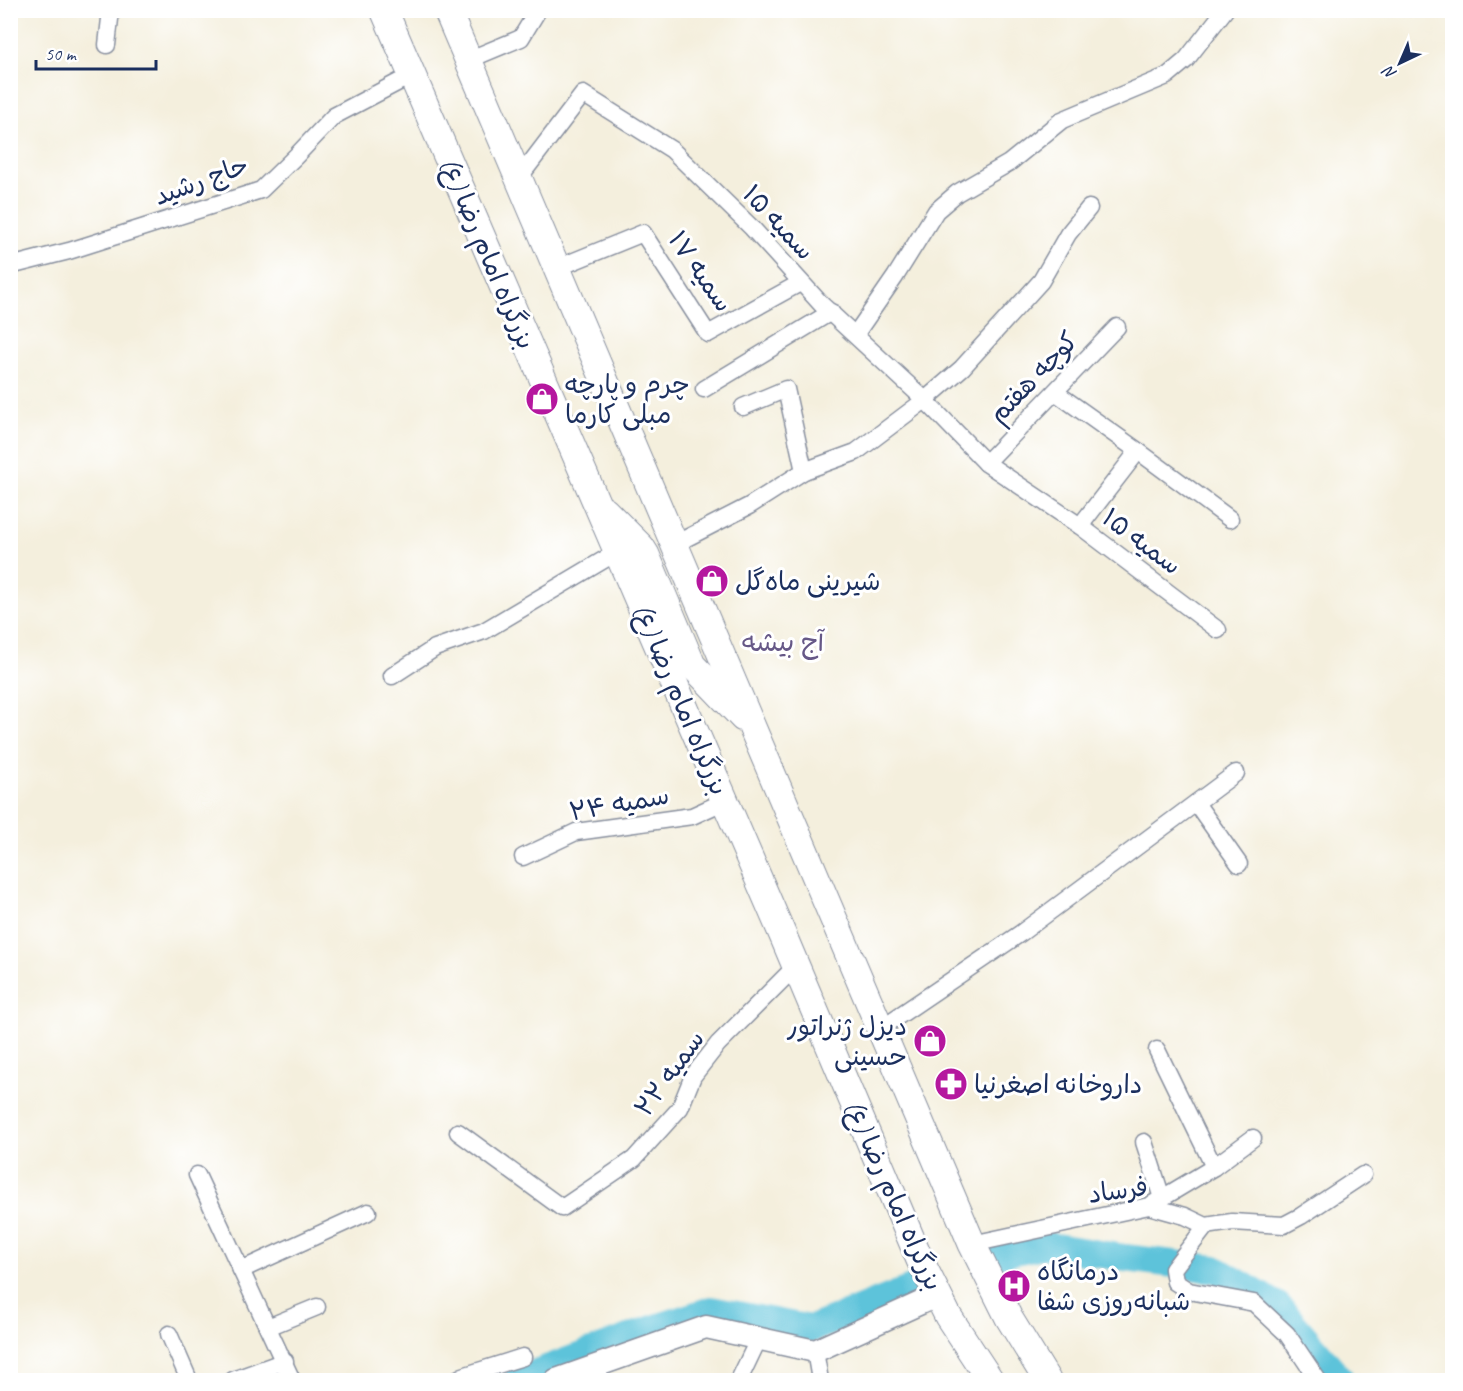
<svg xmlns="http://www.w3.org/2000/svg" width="1463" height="1391" viewBox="0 0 1463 1391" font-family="Caveat,'Playpen Sans Arabic',sans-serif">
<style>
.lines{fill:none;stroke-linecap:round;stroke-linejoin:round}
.river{stroke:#5dc3da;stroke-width:28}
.minor-casing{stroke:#888f9e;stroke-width:19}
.secondary-casing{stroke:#888f9e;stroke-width:25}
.trunk-casing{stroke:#888f9e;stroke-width:29}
.minor{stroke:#fff;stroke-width:16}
.secondary{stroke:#fff;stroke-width:22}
.trunk{stroke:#fff;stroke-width:27}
.labels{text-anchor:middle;stroke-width:6;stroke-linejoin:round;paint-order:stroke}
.street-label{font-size:26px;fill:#1b2f5e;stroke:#fff}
.poi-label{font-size:26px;fill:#1b2f5e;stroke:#fff;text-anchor:start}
.neighbourhood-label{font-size:27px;fill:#665887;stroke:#fff}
</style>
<rect width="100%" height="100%" fill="#fff"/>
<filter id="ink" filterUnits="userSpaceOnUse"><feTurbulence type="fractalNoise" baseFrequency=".0167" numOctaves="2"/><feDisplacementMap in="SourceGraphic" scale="12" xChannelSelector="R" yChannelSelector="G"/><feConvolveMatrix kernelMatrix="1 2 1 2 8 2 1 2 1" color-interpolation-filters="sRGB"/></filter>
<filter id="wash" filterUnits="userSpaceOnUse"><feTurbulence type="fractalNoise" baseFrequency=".008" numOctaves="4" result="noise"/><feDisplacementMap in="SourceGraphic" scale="24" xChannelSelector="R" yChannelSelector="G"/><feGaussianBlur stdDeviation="1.35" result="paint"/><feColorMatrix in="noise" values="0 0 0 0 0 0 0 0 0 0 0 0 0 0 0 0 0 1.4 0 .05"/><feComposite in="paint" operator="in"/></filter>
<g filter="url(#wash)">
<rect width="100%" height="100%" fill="#f4efdd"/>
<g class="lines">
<g class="river">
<path d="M985 1257 1043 1245 1125 1258 1215 1269 1278 1306 1341 1380"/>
<path d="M517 1380 650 1330 711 1310 811 1329 921 1285"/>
</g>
</g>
</g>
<g filter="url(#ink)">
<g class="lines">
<g class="minor-casing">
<g id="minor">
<path d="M107 45 111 10"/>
<path d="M468 60 521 38 538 10"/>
<path d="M519 178 583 94 672 150 752 228 822 305 925 400 986 463 1080 526 1218 630"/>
<path d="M10 266 69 251 261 190 296 156 334 116 412 75"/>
<path d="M557 268 643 233 708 334 800 283"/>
<path d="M855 335 895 277 936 211 957 193 1009 163 1062 120 1167 76 1186 60 1225 10"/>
<path d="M704 389 831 312"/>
<path d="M1055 392 1138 451 1230 519"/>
<path d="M743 407 786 389 804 471"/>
<path d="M986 463 1117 327"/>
<path d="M1080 526 1138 451"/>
<path d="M675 544 749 506 804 471 856 452 925 400 962 368 1041 281 1068 234 1089 208"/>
<path d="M392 676 435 648 484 631 617 552"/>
<path d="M1196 803 1239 864"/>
<path d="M523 857 576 832 692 816 725 801"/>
<path d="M881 1028 1021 933 1236 773"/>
<path d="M1157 1050 1214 1167"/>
<path d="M458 1132 562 1208 634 1159 680 1108 693 1076 718 1044 796 966"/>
<path d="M1144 1142 1162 1198"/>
<path d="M197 1175 292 1380"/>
<path d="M1149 1206 1214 1167 1253 1138"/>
<path d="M1206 1226 1173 1269 1175 1282 1189 1291 1254 1303 1287 1334 1318 1380"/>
<path d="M972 1244 1149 1206 1185 1216 1206 1226 1232 1222 1284 1225 1301 1216 1363 1175"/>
<path d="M241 1270 368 1212"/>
<path d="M268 1327 317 1307"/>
<path d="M169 1334 189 1380"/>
<path d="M815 1351 820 1380"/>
<path d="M233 1380 285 1361"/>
<path d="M456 1380 463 1376 523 1357"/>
<path d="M739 1380 759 1338"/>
</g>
</g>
<g class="secondary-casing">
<path id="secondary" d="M556 1380 706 1327 815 1351 938 1295"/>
</g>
<g class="trunk-casing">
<g id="trunk">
<path d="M384 10 784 938 920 1260 948 1316 990 1380"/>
<path d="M447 10 972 1244 1009 1318 1047 1380"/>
<path d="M605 511 641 547 646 555 692 665 743 718"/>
</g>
</g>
<use href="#minor" class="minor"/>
<use href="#secondary" class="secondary"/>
<use href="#trunk" class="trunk"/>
</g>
</g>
<defs>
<g id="shop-disc" transform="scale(1.725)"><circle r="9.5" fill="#b5179e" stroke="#fff"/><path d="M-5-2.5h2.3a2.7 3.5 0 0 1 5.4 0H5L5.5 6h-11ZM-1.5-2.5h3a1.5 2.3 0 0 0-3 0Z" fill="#fff"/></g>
<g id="pharmacy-disc" transform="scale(1.725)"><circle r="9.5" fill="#b5179e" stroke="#fff"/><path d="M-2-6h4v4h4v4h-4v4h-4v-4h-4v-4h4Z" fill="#fff"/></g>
<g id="hospital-disc" transform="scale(1.725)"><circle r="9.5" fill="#b5179e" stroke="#fff"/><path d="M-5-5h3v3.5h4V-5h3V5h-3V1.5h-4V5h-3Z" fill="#fff"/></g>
</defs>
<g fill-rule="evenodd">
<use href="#shop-disc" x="542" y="399"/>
<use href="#shop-disc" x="712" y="581"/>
<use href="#shop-disc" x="930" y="1041"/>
<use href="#pharmacy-disc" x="951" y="1084"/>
<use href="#hospital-disc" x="1014" y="1286"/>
</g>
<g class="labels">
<g class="street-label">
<text transform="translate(201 180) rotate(-20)" y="9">حاج رشید</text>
<text transform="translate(779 222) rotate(47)" y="9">سمیه ۱۵</text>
<text transform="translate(488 253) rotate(67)" y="9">بزرگراه امام رضا (ع)</text>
<text transform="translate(701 271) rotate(55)" y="9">سمیه ۱۷</text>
<text transform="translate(1033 377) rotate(-46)" y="9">کوچه هفتم</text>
<text transform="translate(1142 541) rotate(37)" y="9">سمیه ۱۵</text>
<text transform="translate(681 699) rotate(67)" y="9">بزرگراه امام رضا (ع)</text>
<text transform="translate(619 803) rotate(-10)" y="9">سمیه ۲۴</text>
<text transform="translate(669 1073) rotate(-54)" y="9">سمیه ۲۲</text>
<text transform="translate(1118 1190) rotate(-8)" y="9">فرساد</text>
<text transform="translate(894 1195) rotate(66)" y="9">بزرگراه امام رضا (ع)</text>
</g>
<g class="poi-label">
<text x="565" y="393">چرم و پارچه<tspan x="565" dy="30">مبلی کارما</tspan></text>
<text x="735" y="590">شیرینی ماه‌گل</text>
<text x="907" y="1035" text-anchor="end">دیزل ژنراتور<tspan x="907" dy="30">حسینی</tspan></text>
<text x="974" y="1093">داروخانه اصغرنیا</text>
<text x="1037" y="1280">درمانگاه<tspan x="1037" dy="30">شبانه‌روزی شفا</tspan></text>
</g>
<g class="neighbourhood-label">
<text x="783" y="651">آج بیشه</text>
</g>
</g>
<rect width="1463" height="1391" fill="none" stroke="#fff" stroke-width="36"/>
<g transform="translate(1400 63) rotate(224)" stroke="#ffffff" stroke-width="4.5" paint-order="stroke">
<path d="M0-4.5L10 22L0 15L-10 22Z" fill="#1b2f5e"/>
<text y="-9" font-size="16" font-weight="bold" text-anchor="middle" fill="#1b2f5e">N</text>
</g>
<path d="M36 60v9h120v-9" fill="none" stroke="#1b2f5e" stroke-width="3"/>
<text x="45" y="60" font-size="18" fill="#1b2f5e" stroke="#ffffff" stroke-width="4.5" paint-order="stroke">50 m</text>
</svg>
